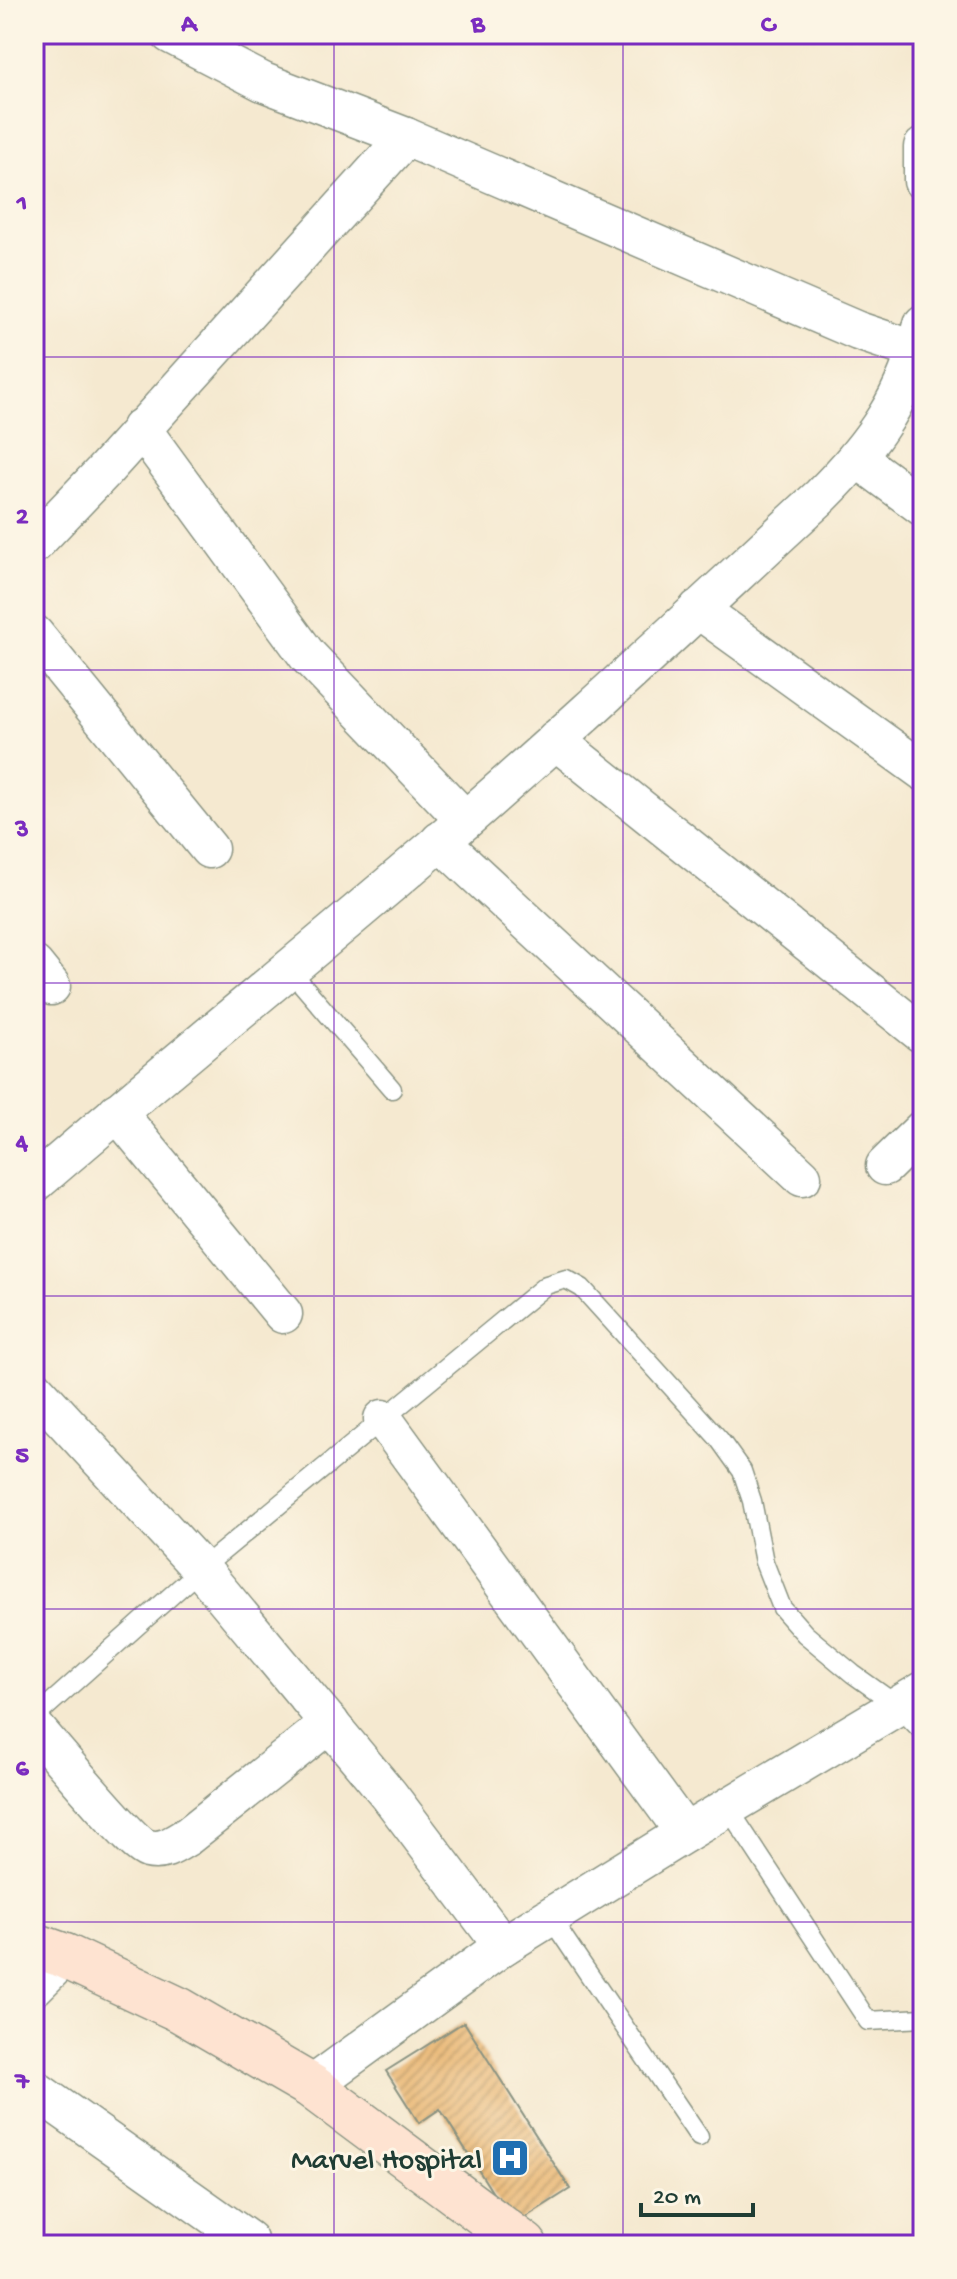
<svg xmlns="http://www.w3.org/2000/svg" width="957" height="2279" viewBox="0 0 957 2279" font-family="'Gochi Hand',sans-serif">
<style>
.building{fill:url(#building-hatch)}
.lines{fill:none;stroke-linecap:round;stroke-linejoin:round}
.lane-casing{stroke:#8a9382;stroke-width:21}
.street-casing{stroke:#8a9382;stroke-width:41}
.secondary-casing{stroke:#8a9382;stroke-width:47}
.lane{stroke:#fff;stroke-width:18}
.street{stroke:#fff;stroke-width:38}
.secondary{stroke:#fee3d1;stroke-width:44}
.grid{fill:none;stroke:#7b2cbf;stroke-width:2;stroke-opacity:0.55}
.labels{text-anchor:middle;stroke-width:6;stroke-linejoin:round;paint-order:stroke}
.poi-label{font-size:30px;fill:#1f3d34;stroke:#fcf5e5;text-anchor:end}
.neatline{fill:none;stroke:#7b2cbf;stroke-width:3}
.grid-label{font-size:26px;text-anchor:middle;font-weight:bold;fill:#7b2cbf}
</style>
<defs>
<pattern id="building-hatch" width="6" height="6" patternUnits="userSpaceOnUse" patternTransform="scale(2)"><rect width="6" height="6" fill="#eab978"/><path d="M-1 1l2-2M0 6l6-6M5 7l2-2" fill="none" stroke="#bd9863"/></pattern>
</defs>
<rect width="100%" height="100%" fill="#fcf5e5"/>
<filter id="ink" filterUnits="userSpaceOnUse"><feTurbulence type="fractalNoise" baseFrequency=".0125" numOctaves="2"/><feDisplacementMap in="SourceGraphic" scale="16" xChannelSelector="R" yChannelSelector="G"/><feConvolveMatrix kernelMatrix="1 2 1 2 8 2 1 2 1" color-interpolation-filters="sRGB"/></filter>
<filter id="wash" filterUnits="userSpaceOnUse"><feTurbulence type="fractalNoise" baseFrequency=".006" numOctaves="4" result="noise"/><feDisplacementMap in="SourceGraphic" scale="32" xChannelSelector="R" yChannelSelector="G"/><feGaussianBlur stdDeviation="1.8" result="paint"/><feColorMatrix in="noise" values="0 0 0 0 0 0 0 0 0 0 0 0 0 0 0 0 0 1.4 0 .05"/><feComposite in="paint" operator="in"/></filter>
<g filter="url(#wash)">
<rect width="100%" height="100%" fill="#f5e9d0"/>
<g id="blocks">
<path class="building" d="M464 2022 570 2189 513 2225 440 2109 419 2123 386 2071Z"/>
</g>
</g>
<g filter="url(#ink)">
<use href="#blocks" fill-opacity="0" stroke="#8a9382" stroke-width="2"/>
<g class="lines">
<g class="lane-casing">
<g id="lane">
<path d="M288 968 392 1089"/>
<path d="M34 1718 201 1569 546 1285 566 1279 582 1288 719 1439 742 1471 752 1501 764 1562 782 1608 805 1634 853 1674 898 1706 923 1732"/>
<path d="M728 1808 868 2021 923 2018"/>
<path d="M550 1917 699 2137"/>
</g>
</g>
<g class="street-casing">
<g id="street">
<path d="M170 34 263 82 406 137 858 331 923 353"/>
<path d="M923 147V181"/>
<path d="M141 428 307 655 465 820"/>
<path d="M858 459 923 507"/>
<path d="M34 544 104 471 406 137"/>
<path d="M698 609 923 771"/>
<path d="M34 634 209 849"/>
<path d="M555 740 921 1033"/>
<path d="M440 841 802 1177"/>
<path d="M34 965 51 986"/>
<path d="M117 1112 283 1314"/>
<path d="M885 1166 923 1129"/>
<path d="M34 1184C168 1068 306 957 441 841 571 730 695 612 821 496 873 444 907 397 923 324"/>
<path d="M34 1388 201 1569 389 1795 503 1946"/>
<path d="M383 1419 685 1833"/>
<path d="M34 1727C52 1747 131 1844 148 1849 164 1853 176 1843 188 1836L330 1723"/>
<path d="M34 1987 65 1956"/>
<path d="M311 2086 503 1946 685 1833 923 1691"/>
<path d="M34 2089 248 2240"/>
</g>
</g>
<g class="secondary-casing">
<path id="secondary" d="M34 1945 65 1956 180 2010 311 2086 525 2245"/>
</g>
<use href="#lane" class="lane"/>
<use href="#street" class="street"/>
<use href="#secondary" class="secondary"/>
</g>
</g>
<path class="grid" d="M334 34V2245M623 34V2245M34 357H923M34 670H923M34 983H923M34 1296H923M34 1609H923M34 1922H923"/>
<defs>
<g id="hospital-square" transform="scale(2)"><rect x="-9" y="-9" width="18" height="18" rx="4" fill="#1f6fb2" stroke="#fcf5e5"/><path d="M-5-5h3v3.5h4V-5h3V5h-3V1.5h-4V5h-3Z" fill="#fff"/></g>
</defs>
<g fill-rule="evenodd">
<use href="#hospital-square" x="510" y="2158"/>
</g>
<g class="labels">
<g class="poi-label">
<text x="482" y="2168">Marvel Hospital</text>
</g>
</g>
<rect width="957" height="2279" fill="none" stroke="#fcf5e5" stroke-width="88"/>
<path d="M641 2203v12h112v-12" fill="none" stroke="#1f3d34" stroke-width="4"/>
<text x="653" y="2203" font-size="24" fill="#1f3d34" stroke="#fcf5e5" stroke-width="6" paint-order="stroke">20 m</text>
<rect x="44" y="44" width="869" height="2191" class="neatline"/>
<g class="grid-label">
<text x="189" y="31">A</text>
<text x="478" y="31">B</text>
<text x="768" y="31">C</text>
<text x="22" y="210">1</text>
<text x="22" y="523">2</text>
<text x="22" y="836">3</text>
<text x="22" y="1149">4</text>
<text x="22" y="1462">5</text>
<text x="22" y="1775">6</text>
<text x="22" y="2088">7</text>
</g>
</svg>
